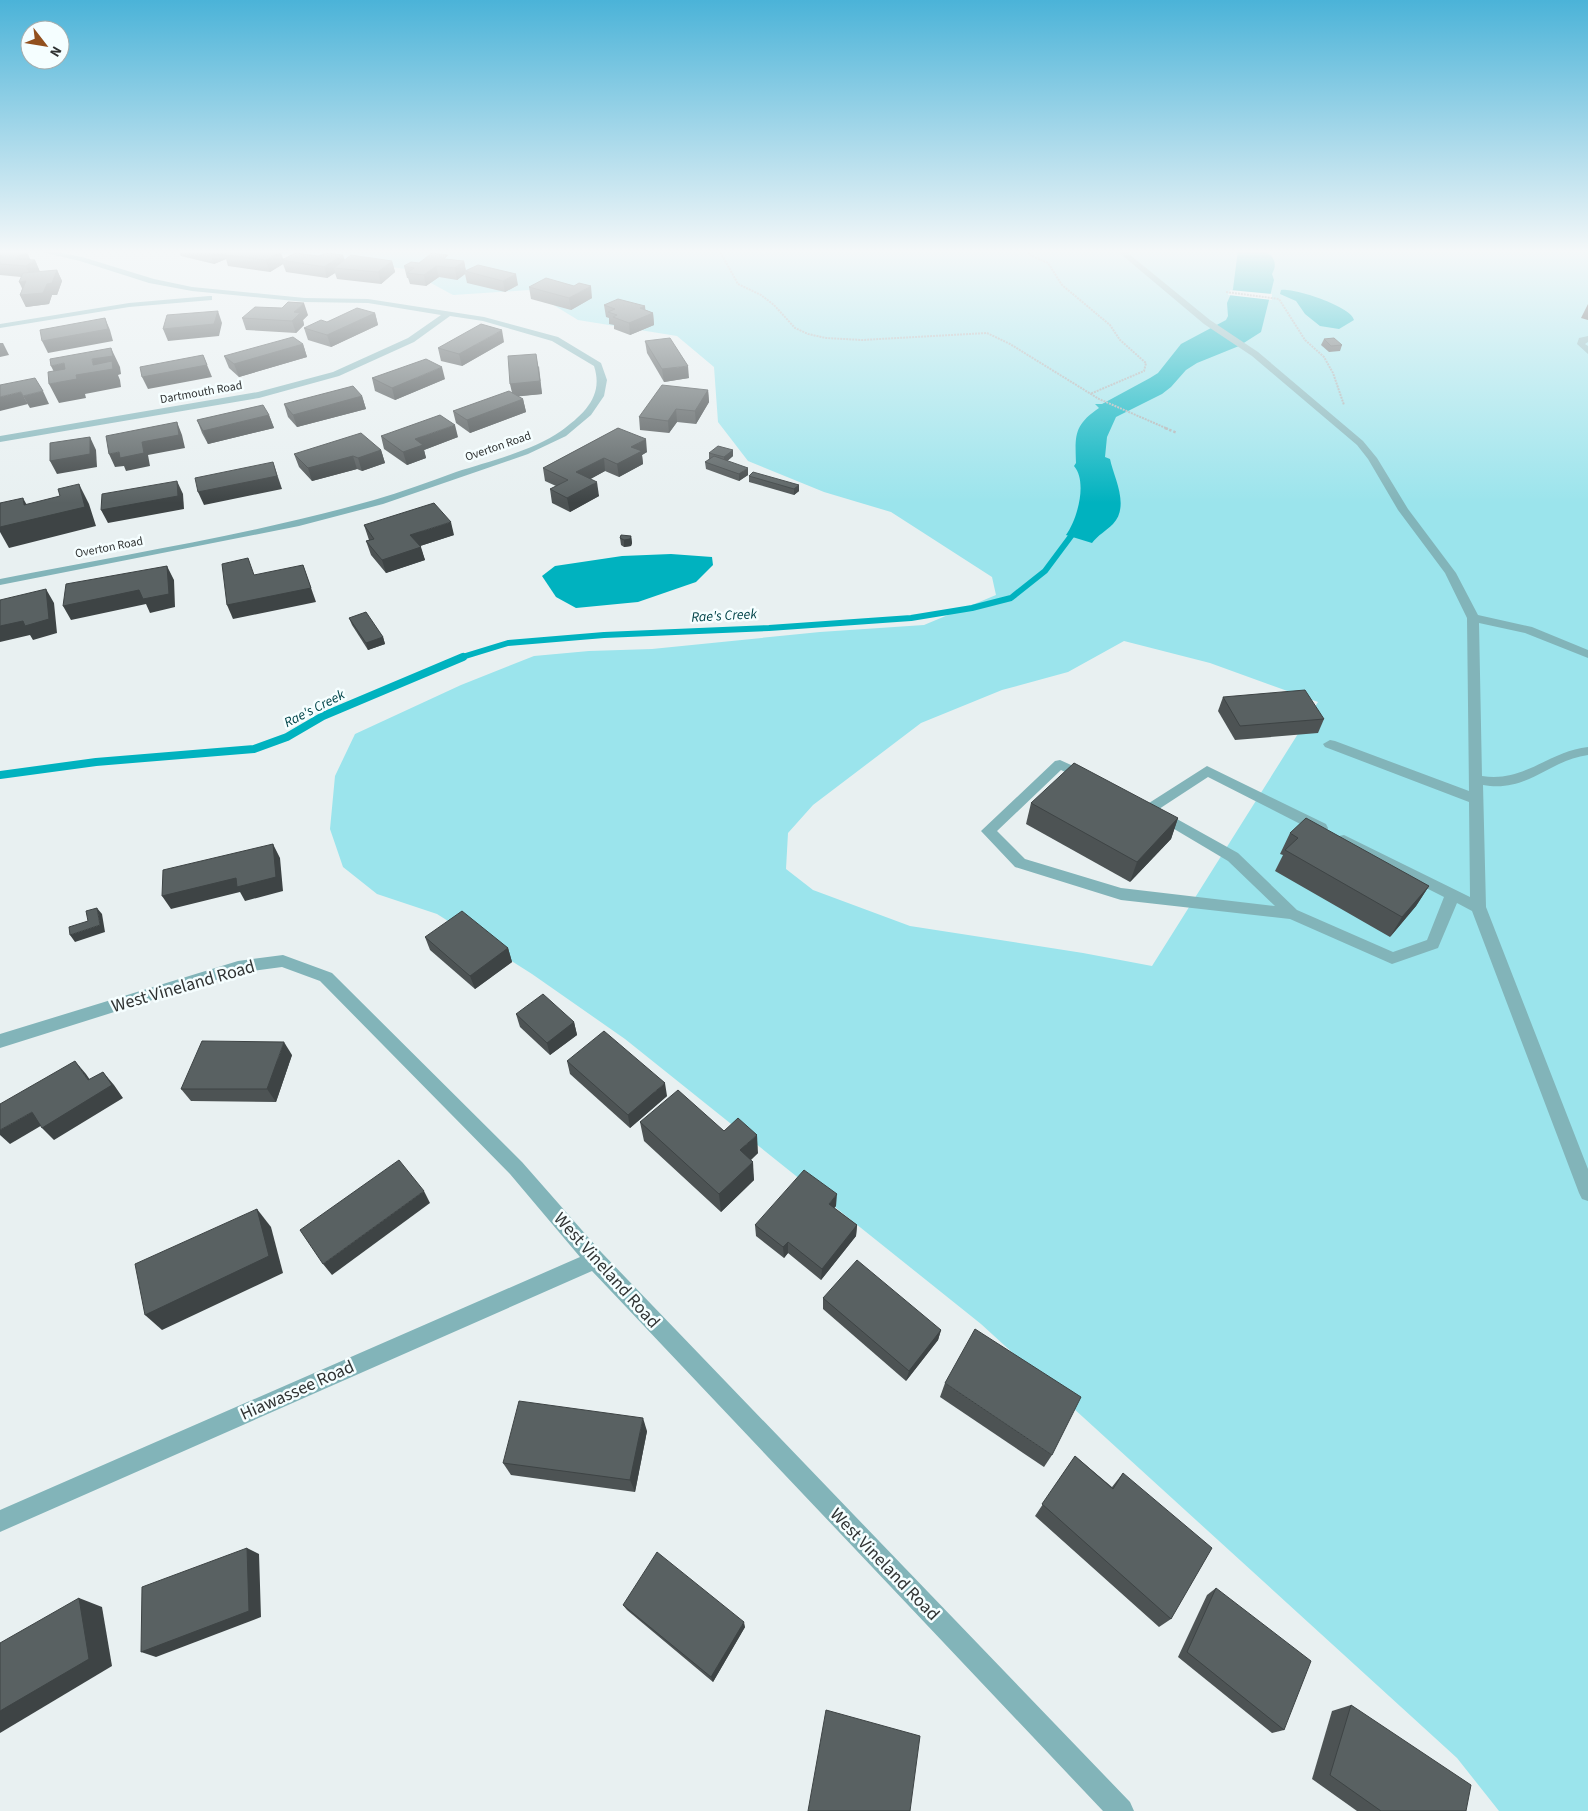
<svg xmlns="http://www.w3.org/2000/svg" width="1588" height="1811" viewBox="0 0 1588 1811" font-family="'Source Sans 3',sans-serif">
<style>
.green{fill:#9be4ec;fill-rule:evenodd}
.water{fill:#00b2bf}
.pier{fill:#e8f0f1}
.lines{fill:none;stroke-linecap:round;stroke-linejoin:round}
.stream-far1{stroke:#00b2bf;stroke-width:6}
.stream{stroke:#00b2bf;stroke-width:8}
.path-far1{stroke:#acb2b3;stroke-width:2;stroke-dasharray:2 1;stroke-linecap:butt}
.path{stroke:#acb2b3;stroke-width:2.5;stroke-dasharray:2.5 2;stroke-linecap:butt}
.minor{fill:#82b4b9;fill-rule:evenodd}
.wall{fill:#4d5354}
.shaded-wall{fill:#3e4445}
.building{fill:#596162;stroke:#3e4445}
.labels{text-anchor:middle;stroke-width:5;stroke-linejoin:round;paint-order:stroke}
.far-street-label{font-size:12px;fill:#303333;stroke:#f5feff}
.far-water-label{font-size:14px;font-style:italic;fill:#014449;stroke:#f5feff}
.near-street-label{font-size:18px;fill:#303333;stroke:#f5feff}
</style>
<rect width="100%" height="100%" fill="#e8f0f1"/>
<path class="green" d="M255 250H1588V1811H1499L1457 1758 981 1324 625 1039 532 974 437 914 377 894 343 867 330 829 335 776 355 734 461 685 534 656 589 651 652 649 820 632 924 625 996 595 992 577 891 512 824 492 748 461 718 422 714 367 677 336 578 320 529 290 453 295 405 269 321 256 262 253ZM1124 641 1210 663 1318 702 1152 966 1083 953 910 926 813 890 786 869 788 833 813 805 921 723 1002 690 1068 672Z"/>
<g class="water">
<path d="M1238 250H1269L1268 253C1275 259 1277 265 1272 274L1274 280 1261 332 1239 346 1197 363 1186 370 1171 387 1162 394 1116 417 1107 437 1105 457 1110 459C1114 478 1130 506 1113 524 1106 531 1098 535 1092 543L1066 535C1077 520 1088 482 1074 466L1076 463C1075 435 1074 425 1099 408L1095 404H1102L1150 378 1158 373 1181 344 1226 320 1228 316 1227 303 1233 289Z"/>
<path d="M1281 290C1295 288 1352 307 1354 320L1339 329 1320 326 1305 314 1296 301 1280 294Z"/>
<path d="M671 554 712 557 713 565 696 582 638 602 576 608 556 597 542 576 555 566 622 556Z"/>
</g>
<path class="pier" d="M1230 290 1272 294V300L1228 295Z"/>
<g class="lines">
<path class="stream-far1" d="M459 658 508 643 604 635 769 628 911 618 972 608 1011 598 1045 571 1077 528"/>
<path class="stream" d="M0 775 96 762 254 749 287 737 323 716 463 657"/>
<g class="path-far1">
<path d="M719 250 738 284 761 295 774 305 795 328 808 334 826 338 862 340 987 333 1010 344 1099 399 1168 429"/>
<path d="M1026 250 1030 255 1048 263 1062 285 1110 325 1120 340 1146 363 1144 371 1090 394"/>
<path d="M1226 292 1279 299 1305 340 1324 357 1333 373 1344 405"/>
</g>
<path class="path" d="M1165 428 1177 433"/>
<g class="minor">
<path d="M33 250H48L82 257 154 279 192 287 305 298 368 299 484 317 558 337 601 363 607 380 604 396 591 415 566 436 528 454 383 504 299 526 0 585V579C125 554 251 535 374 500 401 492 429 482 456 472 487 462 535 450 561 431 584 414 604 396 594 366L552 341 483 321 450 316 414 342 339 376 259 398 0 442V436L258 392 333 372 408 338 441 315 368 303 305 302 192 291 149 283 80 261Z"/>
<path d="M1116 250H1124L1210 320 1258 352 1363 441 1377 458 1408 509 1456 573 1478 615 1532 627 1588 650V658L1525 633 1479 623 1482 776C1524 783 1549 751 1588 747V755C1549 760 1528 793 1483 785L1486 907 1588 1169V1201L1582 1199 1579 1193 1472 911 1457 903 1438 948 1392 964 1290 919 1121 900 1015 867 981 831 1055 761 1060 760 1091 774 1093 777 1086 782 1061 770 997 831 1025 859 1121 888 1275 906 1228 861 1154 817 1153 813 1144 812 1131 803 1138 798 1149 803 1207 766 1326 824 1328 828 1326 832H1316L1208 777 1159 809 1238 853 1297 910 1393 952 1427 940 1444 897 1339 844 1337 840 1339 836 1344 835 1470 897 1469 802 1325 747 1323 744 1330 740 1335 741 1469 791 1467 618 1445 573 1398 510 1368 459 1357 445 1252 356 1204 324Z"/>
<path d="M209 296H212V300L129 307 0 328V324L129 303Z"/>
<path d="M1588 336V342L1585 344 1588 346V354L1577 344 1579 338Z"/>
<path d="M283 955 332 973 522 1162 602 1253 1130 1802 1134 1811H1103L592 1271 0 1532V1510L580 1257 510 1174 320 981 282 967 238 973 0 1048V1034L238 961Z"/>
</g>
</g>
<g class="wall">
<path d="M178 250H267L284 259 343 255 345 260 392 261 395 272 381 284 337 279 335 273 327 278 286 272 283 264 270 272 228 266 226 259 214 264 181 256Z"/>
<path d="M0 251 30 260H35L40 272 57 270 62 281 57 295H52L49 304 26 307 20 295 22 289 21 277 0 275Z"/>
<path d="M449 259 464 261 466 271 518 285 505 292 467 283 465 274 457 280 439 277 426 286 410 284 408 278H407L404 266 419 263Z"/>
<path d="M529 287 592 298 571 310 531 299Z"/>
<path d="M1588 304V320L1581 318Z"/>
<path d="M604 305 646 310 653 313 654 325 630 335 614 329V325L609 324V318L606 317Z"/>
<path d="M375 313 378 325 331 347 308 340 304 328 327 322Z"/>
<path d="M308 315 303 320 304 325 296 333 246 330 242 318Z"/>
<path d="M1324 339 1342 345 1340 351 1329 352 1321 345Z"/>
<path d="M645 341 689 378 664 382 647 353Z"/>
<path d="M504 342 462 366 441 361 438 348Z"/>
<path d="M303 344 307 357 239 377 229 368 224 356Z"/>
<path d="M539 366 542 394 518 396 523 399 526 412 470 433 456 423 453 411 512 393Z"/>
<path d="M372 378 445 379 395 400 375 391Z"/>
<path d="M708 390 709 402 696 424 677 422 669 433 640 430 639 417Z"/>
<path d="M362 396 366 409 297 427 288 417 284 404Z"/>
<path d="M269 415 274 428 208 444 202 433 197 420Z"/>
<path d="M618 428 647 452 642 455 643 464 619 477 605 471 590 479 599 496 570 512 552 503 550 489 556 486 545 481 543 468Z"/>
<path d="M381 436 458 437 424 450 426 458 407 465 384 449Z"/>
<path d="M381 450 385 463 362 471 357 469 312 481 299 467 294 454Z"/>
<path d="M733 450V456L727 461 748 475 739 481 706 469 705 462 709 460V453Z"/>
<path d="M749 476 799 485V491L794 495 749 482Z"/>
<path d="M364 525 454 535 420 546 425 560 386 573 371 555 366 541 369 540Z"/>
<path d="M631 536 632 543 631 546 624 547 621 545 620 538Z"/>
<path d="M349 618 383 637 385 644 368 650 352 625Z"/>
<path d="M1223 697 1324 719 1318 733 1235 740 1218 711Z"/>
<path d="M1031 803 1178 818 1171 839 1130 882 1026 824Z"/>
<path d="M1290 833 1429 886 1416 906 1390 937 1275 871 1283 855 1280 854Z"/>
<path d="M425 937 508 948 512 962 475 989 430 950Z"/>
<path d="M516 1014 574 1022 577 1035 550 1055 520 1027Z"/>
<path d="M292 1055 276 1102 191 1101 181 1089Z"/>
<path d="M567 1061 667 1096 630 1128 570 1074Z"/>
<path d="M640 1122 724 1131 758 1153 751 1160 754 1180 721 1212 644 1141Z"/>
<path d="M836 1206 834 1208 857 1225 856 1236 821 1280 788 1253 784 1258 756 1236 755 1225Z"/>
<path d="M823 1298 941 1330 938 1340 906 1381 823 1309Z"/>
<path d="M945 1383 1052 1455 1044 1467 940 1397Z"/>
<path d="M647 1431 635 1492 511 1475 503 1463Z"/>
<path d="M1075 1456 1112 1487 1123 1473 1171 1619 1159 1627 1035 1516Z"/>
<path d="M1216 1588 1284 1730 1272 1733 1178 1657 1207 1595Z"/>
<path d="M623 1605 745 1627 713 1682 627 1610Z"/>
<path d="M1351 1705 1466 1811H1357L1312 1779 1332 1711Z"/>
</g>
<g class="shaded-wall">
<path d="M217 250H237L224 255 226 259 214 264 210 253Z"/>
<path d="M27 252 32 263 35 260 40 272 31 278 26 266 15 259Z"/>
<path d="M281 252 284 261 282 260 283 264 270 272 266 260Z"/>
<path d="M343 255 346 267 334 268 335 273 327 278 324 267Z"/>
<path d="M392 261 395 272 381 284 378 272Z"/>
<path d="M464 261 466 272 465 271V274L457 280 455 268Z"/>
<path d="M436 266 439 277 426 286 424 275Z"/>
<path d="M57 270 62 281 57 295H52L49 304 26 307 20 295 47 284Z"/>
<path d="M516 274 518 285 505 292 503 281Z"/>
<path d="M26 281 25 294 19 282Z"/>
<path d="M591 286 592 298 571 310 569 298Z"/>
<path d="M304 303 308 315 303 320 304 325 296 333 292 321 294 312Z"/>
<path d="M645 306 646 316 653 313 654 325 630 335 629 323 640 308Z"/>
<path d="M218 311 222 323 219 336 168 341 163 329Z"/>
<path d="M375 313 378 325 331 347 327 335Z"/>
<path d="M105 318 110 330 113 341 48 353 42 341Z"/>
<path d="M502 330 504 342 462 366 459 354Z"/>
<path d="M0 343H3L9 355 0 357Z"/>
<path d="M303 344 307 357 239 377 234 364Z"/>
<path d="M111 348 120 367 121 374 118 375 120 380 121 387 85 394 86 398 59 403 49 384 59 382 51 366 64 363 93 365 92 359Z"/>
<path d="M536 354 542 394 513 397 510 384Z"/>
<path d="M203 355 212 377 148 389 142 377Z"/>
<path d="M688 366 689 378 664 382 662 369Z"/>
<path d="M442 367 445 379 395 400 392 388Z"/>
<path d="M708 390 709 402 696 424 695 411Z"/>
<path d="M43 391 49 404 30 408 23 396Z"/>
<path d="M21 392 28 404 0 411V397Z"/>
<path d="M362 396 366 409 297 427 293 415Z"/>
<path d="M523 399 526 412 470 433 467 420Z"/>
<path d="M676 409 677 422 669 433 668 421Z"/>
<path d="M269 415 274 428 208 444 203 431Z"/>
<path d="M177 422 182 435 185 448 148 455 150 466 126 471 124 466 115 467 109 454 119 452 142 442Z"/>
<path d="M455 425 458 437 424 450 426 458 407 465 403 452 415 439Z"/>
<path d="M90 437 96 450 97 467 57 474 50 461Z"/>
<path d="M646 439 647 452 642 455 643 464 619 477 617 464 631 447Z"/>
<path d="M381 450 385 463 362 471 358 458Z"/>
<path d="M733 450V456L724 464V457Z"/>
<path d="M353 456 357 469 312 481 308 468Z"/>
<path d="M604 458 605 471 578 486 576 472Z"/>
<path d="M273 462 282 489 204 505 198 492Z"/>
<path d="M748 468V475L739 481V474Z"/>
<path d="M177 481 183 494 184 509 108 523 101 510Z"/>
<path d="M597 482 599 496 570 512 567 498Z"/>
<path d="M79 484 89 504 96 526 9 548 0 532V527L24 505 23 498 34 518Z"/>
<path d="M799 485V491L794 495V489Z"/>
<path d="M451 522 454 535 414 548 410 535Z"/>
<path d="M631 536 632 543 631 546 624 547V540Z"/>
<path d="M421 547 425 560 386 573 382 560Z"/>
<path d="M303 565 316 602 233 619 227 605Z"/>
<path d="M167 566 174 580 175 607 150 613 146 604 71 620 63 606Z"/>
<path d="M46 589 54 603 57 633 33 640 30 635 0 642V626Z"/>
<path d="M383 637 385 644 368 650 366 643Z"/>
<path d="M1178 818 1171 839 1130 882 1137 862Z"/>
<path d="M273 844 280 858 283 891 245 901 240 892 171 909 162 896Z"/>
<path d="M1429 886 1416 906 1390 937 1402 917Z"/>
<path d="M97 908 102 914 105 932 75 942 70 935 100 925Z"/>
<path d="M508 948 512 962 475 989 470 976Z"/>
<path d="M574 1022 577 1035 550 1055 547 1043Z"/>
<path d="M284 1042 292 1055 276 1102 267 1089Z"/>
<path d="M75 1061 86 1074 99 1093 103 1072 114 1085 123 1098 54 1140 42 1128 88 1080Z"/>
<path d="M665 1083 667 1096 630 1128 628 1115Z"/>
<path d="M32 1112 44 1124 10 1144 0 1135V1130Z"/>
<path d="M757 1135 758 1153 741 1168 740 1150Z"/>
<path d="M753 1162 754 1180 721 1212 719 1194Z"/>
<path d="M424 1191 430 1203 332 1275 323 1264Z"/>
<path d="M837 1194 836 1206 828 1215 829 1204Z"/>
<path d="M257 1209 271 1227 283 1273 162 1330 145 1315Z"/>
<path d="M857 1225 856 1236 821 1280 822 1269Z"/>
<path d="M788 1242V1253L784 1258 783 1247Z"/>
<path d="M941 1330 938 1340 906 1381 909 1371Z"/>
<path d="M643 1418 647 1431 635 1492 630 1480Z"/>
<path d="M247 1548 259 1554 261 1617 156 1657 141 1652Z"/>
<path d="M79 1598 102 1607 112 1666 0 1733V1711Z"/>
<path d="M744 1622 745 1627 713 1682 711 1677Z"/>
</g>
<g class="building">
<path d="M198 250H217L210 253Z"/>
<path d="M233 250H267L281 252 266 260 224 255Z"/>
<path d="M0 251 27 252 15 259 35 260 26 266 0 264Z"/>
<path d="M295 253 319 256 326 253 343 255 324 267 282 260Z"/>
<path d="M432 253 448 255 444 259 464 261 455 268 436 266 424 275 407 273 414 268 404 266 411 262 419 263Z"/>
<path d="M351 255 392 261 378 272 334 268Z"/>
<path d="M478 265 516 274 503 281 465 271Z"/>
<path d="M57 270 52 283 47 284 43 293 20 295 26 281 19 282 23 273Z"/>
<path d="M546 278 574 286 579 283 591 286 569 298 529 287Z"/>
<path d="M618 299 645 306 640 308 653 313 629 323 613 317 617 315 608 312 615 309 604 305Z"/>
<path d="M288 302 304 303 294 312 300 313 292 321 242 318 255 307 282 308Z"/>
<path d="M357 308 375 313 327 335 304 328 321 320 327 322Z"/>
<path d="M218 311 214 324 163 329 167 315Z"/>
<path d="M105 318 108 329 42 341 40 330Z"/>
<path d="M481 324 502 330 459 354 438 348Z"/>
<path d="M293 337 303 344 234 364 224 356Z"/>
<path d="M670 338 688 366 662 369 645 341Z"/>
<path d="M1334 338 1342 345 1331 346 1324 339Z"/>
<path d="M111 348 113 356 92 359 93 365 112 361 113 369 76 375 77 379 49 384 48 372 65 369 64 363 51 366 50 359Z"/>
<path d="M536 354 540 381 510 384 508 356Z"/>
<path d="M203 355 207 365 142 377 140 367Z"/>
<path d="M426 359 442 367 392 388 372 378Z"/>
<path d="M35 378 43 391 23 396 21 392 0 397V385Z"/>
<path d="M662 385 708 390 695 411 676 409 668 421 639 417Z"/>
<path d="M353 386 362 396 293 415 284 404Z"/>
<path d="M509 391 523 399 467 420 453 411Z"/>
<path d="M263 405 269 415 203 431 197 420Z"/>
<path d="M440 415 455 425 415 439 423 445 403 452 381 436Z"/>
<path d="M177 422 179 435 142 442 144 453 120 458 119 452 109 454 106 436Z"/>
<path d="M618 428 646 439 631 447 642 451 617 464 604 458 576 472 597 482 567 498 550 489 568 480 543 468Z"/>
<path d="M361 433 381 450 358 458 353 456 308 468 294 454Z"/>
<path d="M90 437V454L50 461V443Z"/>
<path d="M718 446 733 450 724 457 709 453Z"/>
<path d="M714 456 748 468 739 474 705 462Z"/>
<path d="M273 462 277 476 198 492 195 478Z"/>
<path d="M753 472 799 485 794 489 749 476Z"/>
<path d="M177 481 178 496 101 510 102 494Z"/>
<path d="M79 484 85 507 0 527V503L23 498 24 505 60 496 58 489Z"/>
<path d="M434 503 451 522 410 535 421 547 382 560 366 541 374 539 364 525Z"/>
<path d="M621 535 631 536 630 539 624 540 620 538Z"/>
<path d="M248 558 254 575 303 565 311 588 227 605 222 564Z"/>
<path d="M167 566 169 594 143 599 139 590 63 606 66 584Z"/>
<path d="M46 589 49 619 25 626 23 621 0 626V600Z"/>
<path d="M366 612 383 637 366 643 349 618Z"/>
<path d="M1305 690 1324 719 1240 726 1223 697Z"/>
<path d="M1074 763 1178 818 1137 862 1031 803Z"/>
<path d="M1306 818 1429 886 1402 917 1285 850 1298 838 1290 833Z"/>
<path d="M273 844 276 877 237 887 236 878 162 896 163 870Z"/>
<path d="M97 908 100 925 70 935 69 927 88 921 86 911Z"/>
<path d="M462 911 508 948 470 976 425 937Z"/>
<path d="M543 994 574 1022 547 1043 516 1014Z"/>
<path d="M604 1031 665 1083 628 1115 567 1061Z"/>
<path d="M202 1041 284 1042 267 1089H181Z"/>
<path d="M75 1061 88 1080 103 1072 112 1085 42 1128 32 1112 0 1130V1104Z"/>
<path d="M678 1090 724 1131 738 1118 757 1135 740 1150 753 1162 719 1194 640 1122Z"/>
<path d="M399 1160 424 1191 323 1264 300 1230Z"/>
<path d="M804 1170 837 1194 829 1204 857 1225 822 1269 788 1242 783 1247 755 1225Z"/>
<path d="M257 1209 269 1256 145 1315 135 1264Z"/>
<path d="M857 1260 941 1330 909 1371 823 1298Z"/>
<path d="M975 1329 1081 1397 1052 1455 945 1383Z"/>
<path d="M519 1401 643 1418 630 1480 503 1463Z"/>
<path d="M1075 1456 1113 1489 1123 1473 1212 1548 1171 1619 1042 1504Z"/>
<path d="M247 1548 249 1611 141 1652 142 1587Z"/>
<path d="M657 1552 744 1622 711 1677 623 1605Z"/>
<path d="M1216 1588 1311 1661 1284 1730 1187 1652Z"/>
<path d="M79 1598 89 1659 0 1711V1643Z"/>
<path d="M1351 1705 1471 1785 1466 1811H1381L1330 1775Z"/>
<path d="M826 1710 920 1736 910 1811H808Z"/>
</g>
<linearGradient id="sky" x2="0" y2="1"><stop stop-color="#4bb3d8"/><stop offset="0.5" stop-color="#f5f8f9"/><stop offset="1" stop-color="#f5f8f9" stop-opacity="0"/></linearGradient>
<rect width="1588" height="503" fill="url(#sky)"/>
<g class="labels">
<g class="far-street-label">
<text transform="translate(201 392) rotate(-10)" y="4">Dartmouth Road</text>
<text transform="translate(498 446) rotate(-19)" y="4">Overton Road</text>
<text transform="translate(109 547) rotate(-11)" y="4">Overton Road</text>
</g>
<g class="far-water-label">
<text transform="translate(724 615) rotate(-3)" y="5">Rae's Creek</text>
<text transform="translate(314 708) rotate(-27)" y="5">Rae's Creek</text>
</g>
<g class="near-street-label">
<text transform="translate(183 986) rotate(-16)" y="6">West Vineland Road</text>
<text transform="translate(607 1270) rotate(48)" y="6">West Vineland Road</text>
<text transform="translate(297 1390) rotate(-24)" y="6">Hiawassee Road</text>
<text transform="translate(885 1564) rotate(46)" y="6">West Vineland Road</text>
</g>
</g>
<g transform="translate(45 45) rotate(121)"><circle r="24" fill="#f5feff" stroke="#a6adad"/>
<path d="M0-4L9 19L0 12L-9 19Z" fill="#92501e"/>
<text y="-8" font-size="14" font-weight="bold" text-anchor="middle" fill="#303333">N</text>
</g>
</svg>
